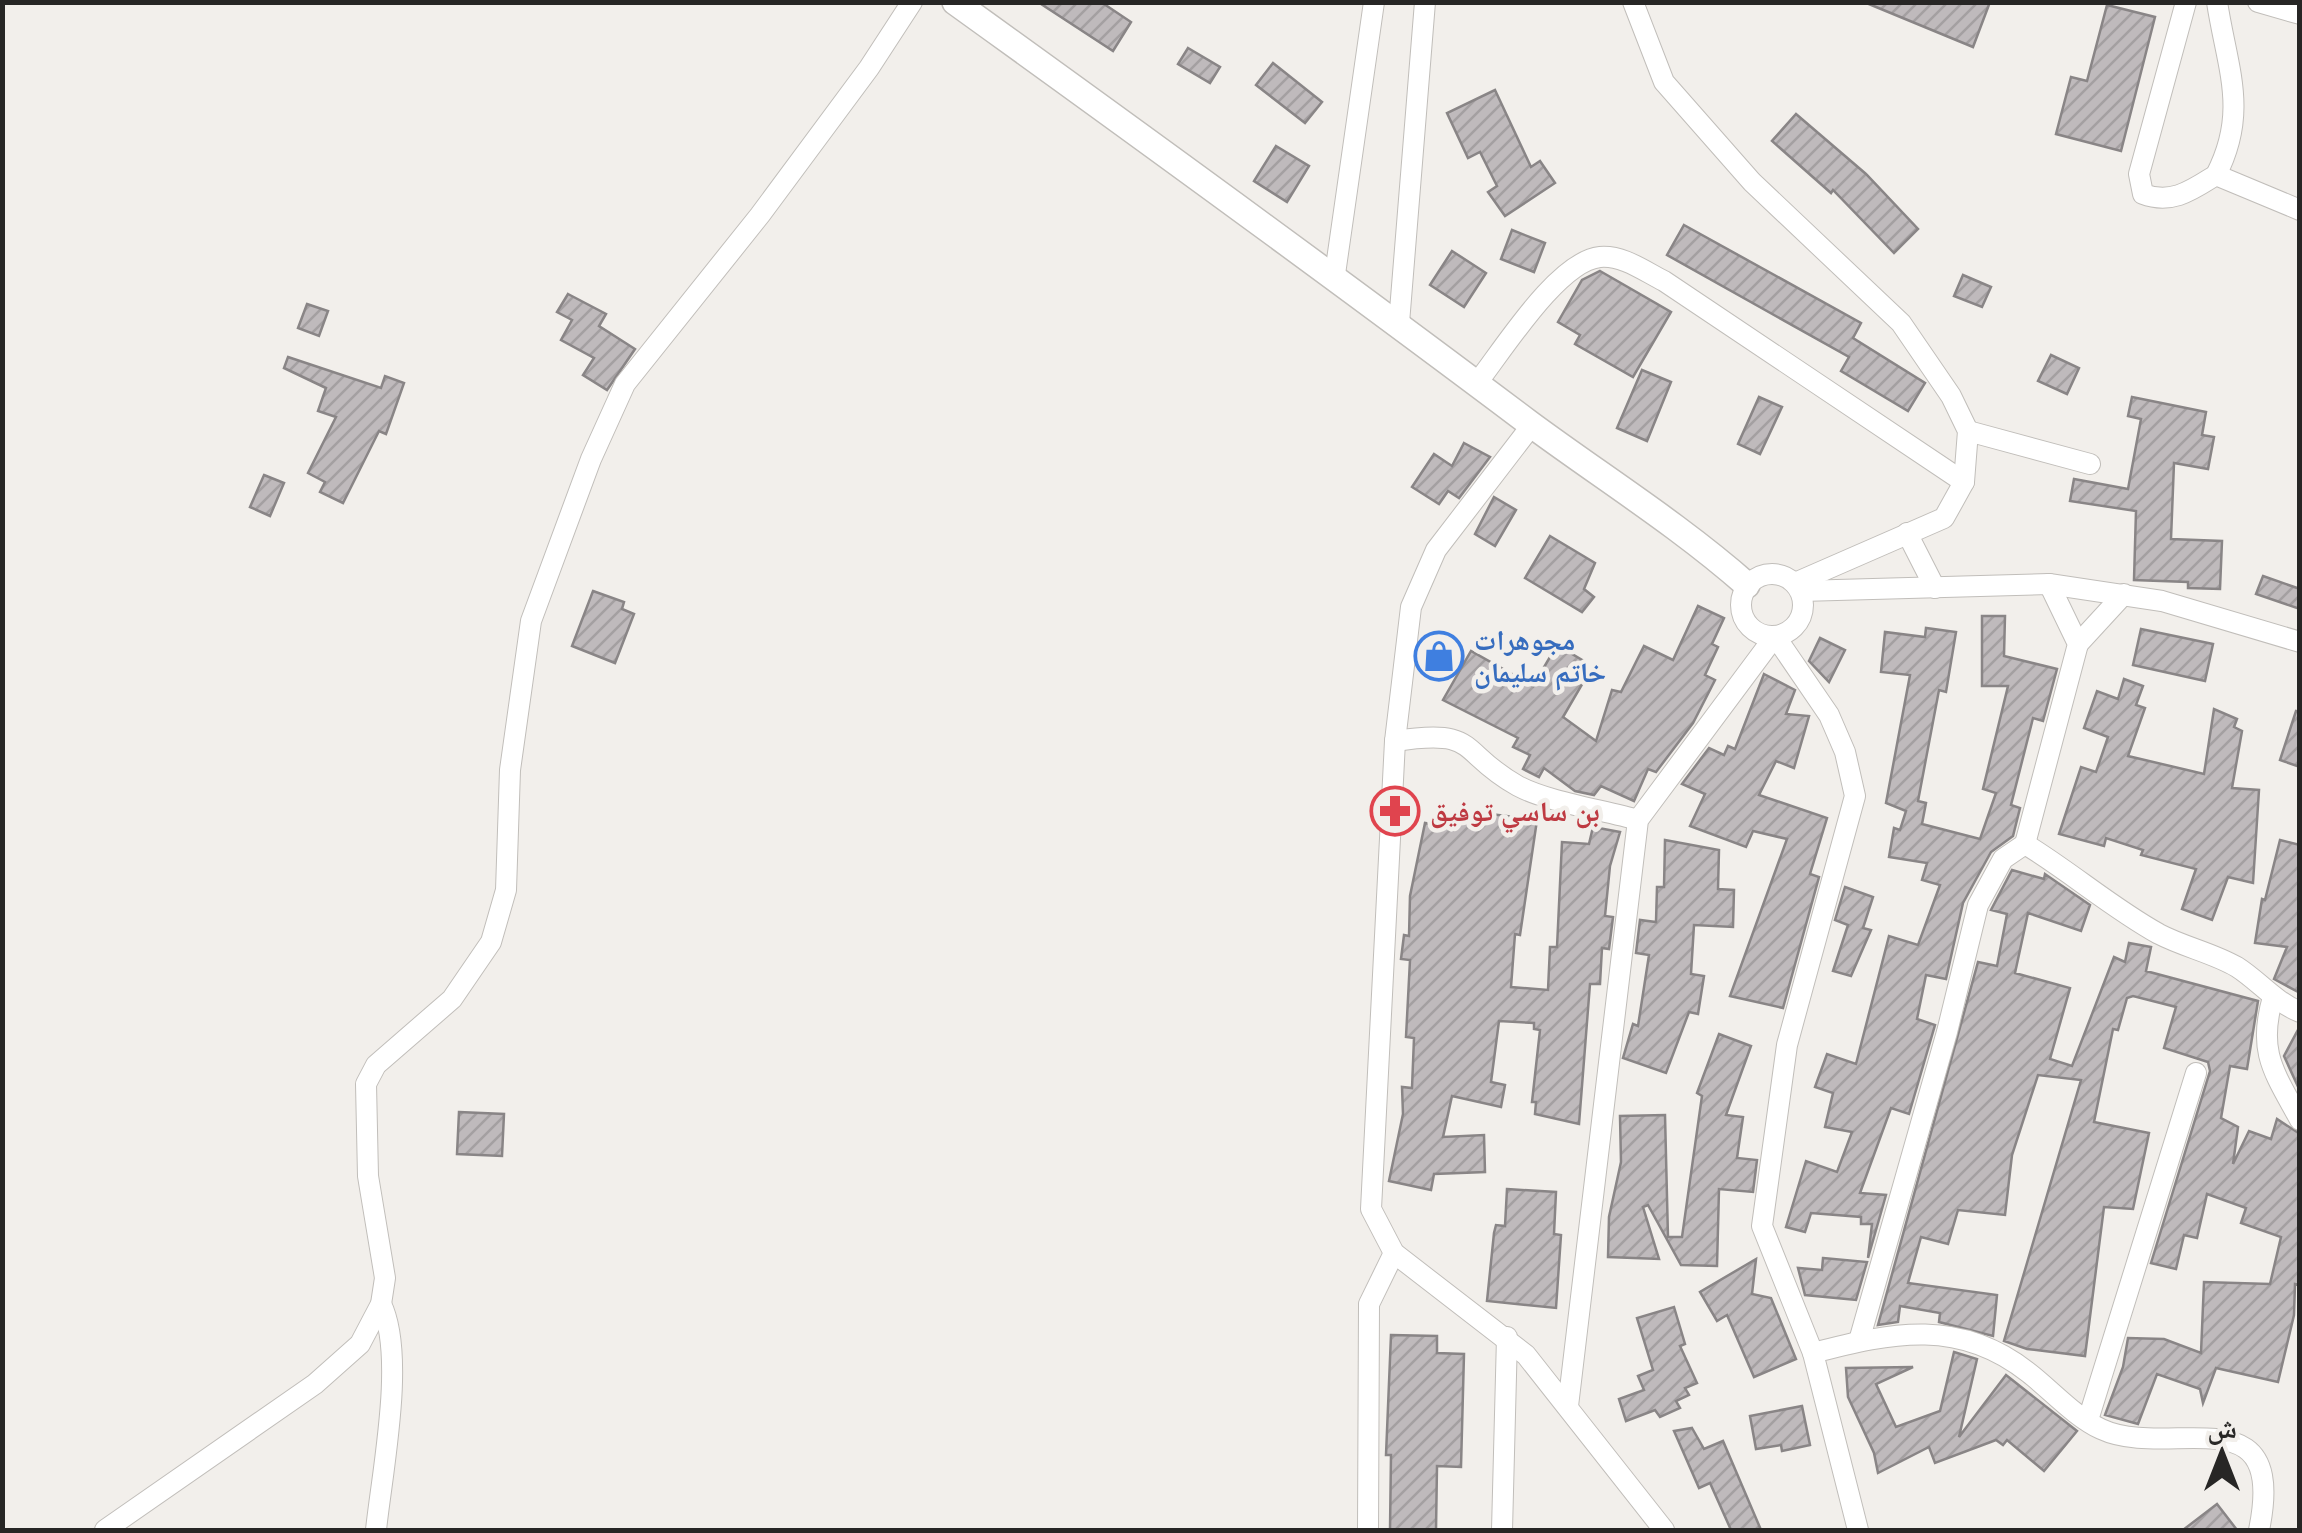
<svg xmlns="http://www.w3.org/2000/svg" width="2302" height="1533" viewBox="0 0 2302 1533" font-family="Arial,'Noto Naskh Arabic',sans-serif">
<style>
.building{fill:url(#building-hatch);stroke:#898586;stroke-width:2.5}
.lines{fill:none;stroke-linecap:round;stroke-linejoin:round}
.minor-casing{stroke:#c1beba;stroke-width:22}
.tertiary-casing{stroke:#c1beba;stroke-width:28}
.minor{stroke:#fff;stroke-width:20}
.tertiary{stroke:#fff;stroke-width:25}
.labels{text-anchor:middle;stroke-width:9;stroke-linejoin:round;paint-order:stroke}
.shop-label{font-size:28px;font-weight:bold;fill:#366cbe;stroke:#f2efeb;text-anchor:start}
.health-label{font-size:28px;font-weight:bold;fill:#be3a42;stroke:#f2efeb;text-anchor:start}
</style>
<defs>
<pattern id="building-hatch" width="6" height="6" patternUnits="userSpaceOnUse" patternTransform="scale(2.5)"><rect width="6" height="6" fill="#bfbabc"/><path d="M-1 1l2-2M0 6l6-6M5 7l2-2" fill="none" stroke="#a4a0a1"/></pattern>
</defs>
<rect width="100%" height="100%" fill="#f2efeb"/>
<g class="building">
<path d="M1038 2H1101L1131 22 1113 51Z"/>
<path d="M1864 2H1990L1973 47Z"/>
<path d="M2107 5 2155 17 2121 151 2056 134 2071 77 2087 81Z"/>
<path d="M1188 48 1220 67 1210 83 1178 64Z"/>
<path d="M1273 63 1322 102 1305 123 1256 85Z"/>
<path d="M1495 90 1531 167 1540 161 1555 183 1505 216 1488 192 1497 186 1480 152 1468 158 1447 113Z"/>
<path d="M1796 114 1866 174 1918 229 1894 253 1833 190 1831 193 1772 141Z"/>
<path d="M1276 146 1309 166 1287 202 1254 181Z"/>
<path d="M1684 225 1861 323 1853 338 1925 383 1908 411 1841 371 1849 357 1667 255Z"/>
<path d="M1512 230 1545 243 1534 272 1501 259Z"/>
<path d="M1452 251 1486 273 1464 307 1430 285Z"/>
<path d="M1600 271 1671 312 1633 377 1575 344 1580 335 1558 322 1582 280Z"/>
<path d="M1963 275 1991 287 1982 307 1954 296Z"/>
<path d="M568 294 606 314 599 326 635 349 607 390 583 375 594 358 561 340 572 320 557 312Z"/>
<path d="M307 304 328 311 319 336 298 328Z"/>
<path d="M2051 355 2079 368 2067 394 2038 381Z"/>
<path d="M288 357 381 388 385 376 404 383 386 434 379 431 343 503 320 492 325 482 308 473 336 417 318 411 326 388 284 368Z"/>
<path d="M1642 370 1671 382 1647 441 1617 428Z"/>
<path d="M1759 397 1782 407 1760 454 1738 444Z"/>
<path d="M2132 397 2206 412 2202 435 2214 437 2208 469 2174 463 2171 539 2222 541 2220 589 2188 588V582L2134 580 2136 511 2070 501 2074 479 2128 489 2141 419 2128 416Z"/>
<path d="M1464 443 1490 457 1459 498 1448 491 1439 504 1412 487 1434 454 1452 466Z"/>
<path d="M264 475 284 483 270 516 250 507Z"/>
<path d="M1494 497 1516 510 1495 546 1475 534Z"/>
<path d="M1550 536 1595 563 1584 589 1594 597 1582 612 1525 578Z"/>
<path d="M2263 576 2300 589V609L2256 594Z"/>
<path d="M593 591 624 602 622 609 634 614 615 663 572 646Z"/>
<path d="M1698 606 1724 618 1712 644 1718 647 1705 675 1715 680 1693 723 1656 772 1648 769 1634 801 1601 786 1594 795 1575 791 1544 768 1539 777 1523 769 1530 755 1513 747 1518 738 1443 700 1471 651 1533 686 1557 645 1587 663 1577 679 1584 681 1563 717 1596 741 1612 690 1621 692 1644 646 1673 660Z"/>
<path d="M1982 616H2005L2004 656 2057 669 2043 721 2033 718 2011 805 2020 808 2013 836 1991 852 1963 903 1946 979 1926 975 1917 1019 1935 1025 1909 1114 1891 1108 1860 1193 1886 1195 1868 1258 1872 1224H1861V1217L1811 1213 1805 1232 1786 1227 1806 1161 1837 1172 1852 1132 1825 1127 1833 1093 1815 1087 1827 1054 1856 1064 1889 936 1918 945 1940 885 1922 880 1927 863 1889 857 1894 828 1900 830 1906 811 1886 803 1910 675 1881 672 1885 632 1925 637 1926 628 1956 632 1946 692 1939 690 1918 801 1926 803 1922 824 1980 839 1996 793 1983 789 2008 686H1982Z"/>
<path d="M2141 629 2213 644 2205 681 2133 665Z"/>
<path d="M1820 638 1845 650 1829 682 1809 661Z"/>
<path d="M1764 674 1795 690 1786 714 1809 716 1794 768 1776 761 1759 795 1827 818 1810 874 1819 877 1783 1008 1730 996 1787 839 1753 831 1746 847 1690 826 1705 794 1682 784 1709 748 1724 755 1728 746 1735 749Z"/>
<path d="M2124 679 2143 686 2136 705 2145 708 2128 756 2204 774 2214 709 2237 719 2234 727 2242 731 2232 788 2259 790 2253 883 2228 877 2212 920 2182 909 2196 869 2141 855 2143 850 2106 838 2104 846 2059 834 2081 767 2096 772 2108 737 2084 728 2097 691 2118 699Z"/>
<path d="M2296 711 2300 712V767L2280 760Z"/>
<path d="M1459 810 1537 820 1520 935 1515 934 1511 987 1548 990 1550 947H1557L1562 842 1589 844 1593 827 1620 832 1610 866 1605 916 1613 917 1609 949 1602 948 1600 984H1590L1579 1124 1535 1114 1536 1102H1532L1540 1030 1534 1029V1023L1499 1021 1491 1082 1505 1085 1501 1107 1452 1096 1443 1137 1484 1135 1485 1172 1434 1174 1431 1190 1389 1181 1403 1114 1402 1087 1412 1088 1414 1038 1406 1037 1410 960 1401 959 1404 935 1409 936 1410 896 1425 823 1456 828Z"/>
<path d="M1665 840 1719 850 1718 889 1734 890 1733 927 1694 925 1691 974 1704 976 1698 1014 1689 1012 1666 1073 1623 1058 1633 1024 1638 1026 1649 955 1636 953 1640 920 1656 922 1657 887H1664Z"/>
<path d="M2280 840 2300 845V993L2274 979 2287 947 2255 943 2262 899 2265 900Z"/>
<path d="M2012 870 2044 879 2045 874 2090 905 2081 931 2028 913 2015 973 2070 988 2050 1059 2072 1066 2114 957 2125 962 2129 943 2151 947 2146 971 2258 1001 2247 1069 2230 1066 2221 1118 2238 1127 2233 1164 2249 1131 2271 1139 2277 1119 2300 1134V1285L2295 1284 2294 1315 2278 1382 2216 1368 2203 1403 2200 1389 2157 1374 2138 1424 2105 1415 2123 1367 2128 1338 2164 1339 2201 1353 2204 1282 2270 1284 2281 1237 2241 1223 2246 1208 2207 1194 2197 1238 2184 1235 2176 1269 2151 1263 2210 1071 2208 1062 2164 1048 2176 1007 2133 996 2127 998 2118 1030 2113 1029 2094 1122 2149 1133 2133 1209 2104 1207 2085 1356 2027 1349 2004 1341 2081 1080 2038 1075 2012 1155 2005 1215 1958 1210 1948 1244 1921 1237 1908 1283 1997 1295 1993 1336 1939 1322 1940 1313 1900 1306 1898 1322 1878 1325 1978 962 1997 966 2007 914 1991 910Z"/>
<path d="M1845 887 1873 897 1863 928 1871 930 1851 976 1833 971 1848 925 1835 920Z"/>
<path d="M2300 1026V1091L2284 1056Z"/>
<path d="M1719 1034 1751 1046 1726 1115 1743 1117 1737 1158 1757 1160 1753 1192 1719 1189 1717 1266 1681 1265 1648 1205 1643 1207 1659 1259 1608 1257 1609 1217 1621 1162 1620 1116 1665 1115 1668 1237H1682L1702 1096 1697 1093Z"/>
<path d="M459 1112 504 1114 502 1156 457 1154Z"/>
<path d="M1507 1189 1556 1192 1554 1234 1561 1235 1556 1308 1487 1301 1494 1233 1496 1225 1505 1226Z"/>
<path d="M1823 1258 1867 1262 1856 1300 1805 1295 1798 1268 1822 1270Z"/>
<path d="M1756 1259 1752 1294 1771 1298 1796 1359 1754 1377 1727 1315 1717 1321 1700 1292Z"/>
<path d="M1674 1307 1685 1344 1680 1346 1697 1383 1685 1388 1689 1395 1676 1401 1680 1408 1660 1417 1655 1410 1626 1421 1619 1399 1644 1390 1638 1376 1653 1370 1637 1318Z"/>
<path d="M1391 1335 1437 1336V1353L1464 1354 1461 1467 1437 1466 1436 1530H1390L1391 1455H1386Z"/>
<path d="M1954 1352 1977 1359 1959 1437 2006 1375 2077 1431 2044 1471 2007 1440 2003 1445 1996 1440 1935 1463 1929 1447 1878 1473 1874 1453 1848 1397 1846 1368 1913 1367 1876 1384 1896 1427 1940 1411Z"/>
<path d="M1802 1406 1810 1445 1782 1451 1781 1445 1756 1449 1750 1416Z"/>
<path d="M1692 1428 1704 1449 1723 1441 1761 1530H1731L1710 1483 1699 1488 1674 1431Z"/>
<path d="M2217 1504 2237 1530H2183Z"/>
</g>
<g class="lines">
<g class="minor-casing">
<g id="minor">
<path d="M1633 2 1664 82 1752 182 1901 323 1951 396 1968 431 1964 482 1944 518 1795 583"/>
<path d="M2186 2 2139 174 2143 194C2172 205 2192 190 2216 175L2300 210"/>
<path d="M2258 2 2300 14"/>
<path d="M2216 175C2249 111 2227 68 2217 2"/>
<path d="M1335 274 1374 2"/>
<path d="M1399 323 1425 2"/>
<path d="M1477 383C1503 350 1558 261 1600 257 1623 255 1644 271 1664 281L1964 482"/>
<path d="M1532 425 1436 550 1411 607 1395 741 1371 1209 1394 1253 1526 1355 1664 1530"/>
<path d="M1968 431 2090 464"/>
<path d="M1907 533 1935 588"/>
<circle cx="1772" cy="605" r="31"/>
<path d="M1801 591 2049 584 2162 601 2300 642"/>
<path d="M2078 644 2124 594"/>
<path d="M1395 741C1481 728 1457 752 1518 786 1548 802 1603 810 1638 820"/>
<path d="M2025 844 2078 644 2049 584"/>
<path d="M2273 997C2257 1052 2274 1072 2300 1120"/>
<path d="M1859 1341 1947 1032 1978 905 2003 859 2025 844C2071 872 2112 908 2159 934 2184 947 2213 953 2237 967 2259 981 2275 1002 2300 1012"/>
<path d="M1568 1406 1638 820 1775 636 1829 715 1845 752 1855 796 1787 1045 1762 1226 1813 1353"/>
<path d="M2088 1420 2196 1073"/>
<path d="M105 1530 315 1384 360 1344 381 1304 385 1278 368 1176 366 1084 376 1065 452 999 491 942 506 890 510 770 531 621 591 459 625 384 760 215 869 68 912 2"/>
<path d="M376 1530C382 1472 406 1355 381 1304"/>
<path d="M1368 1530 1369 1304 1394 1253"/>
<path d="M1502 1530 1507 1337"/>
<path d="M1858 1530 1813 1353C1893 1332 1960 1318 2029 1373 2051 1390 2075 1417 2101 1429 2169 1461 2288 1390 2259 1530"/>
</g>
</g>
<g class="tertiary-casing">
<path id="tertiary" d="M955 2C1148 141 1339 280 1529 423 1602 477 1679 525 1747 585"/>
</g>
<use href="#minor" class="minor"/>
<use href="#tertiary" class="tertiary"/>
</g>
<defs>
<g id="shop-ring" transform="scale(2.5)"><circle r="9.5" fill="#f2efeb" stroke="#3f7fe0" stroke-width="1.5"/><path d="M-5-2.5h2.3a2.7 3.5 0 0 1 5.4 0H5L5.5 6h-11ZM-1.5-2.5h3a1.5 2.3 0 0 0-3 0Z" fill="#3f7fe0"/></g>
<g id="pharmacy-ring" transform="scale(2.5)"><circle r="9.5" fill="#f2efeb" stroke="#e0444e" stroke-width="1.5"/><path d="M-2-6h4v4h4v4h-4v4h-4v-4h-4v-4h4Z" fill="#e0444e"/></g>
</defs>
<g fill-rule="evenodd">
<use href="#shop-ring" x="1439" y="656"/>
<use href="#pharmacy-ring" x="1395" y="811"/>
</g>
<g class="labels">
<g class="shop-label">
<text x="1474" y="650">مجوهرات<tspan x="1474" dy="32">خاتم سليمان</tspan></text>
</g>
<g class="health-label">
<text x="1430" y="821">بن ساسي توفيق</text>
</g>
</g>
<rect width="2302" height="1533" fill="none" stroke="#272625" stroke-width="10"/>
<g transform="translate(2222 1453)" stroke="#f2efeb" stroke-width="8" paint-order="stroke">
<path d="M0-8L18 38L0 25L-18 38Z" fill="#272625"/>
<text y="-15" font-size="28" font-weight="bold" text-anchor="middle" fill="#272625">ش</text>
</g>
</svg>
